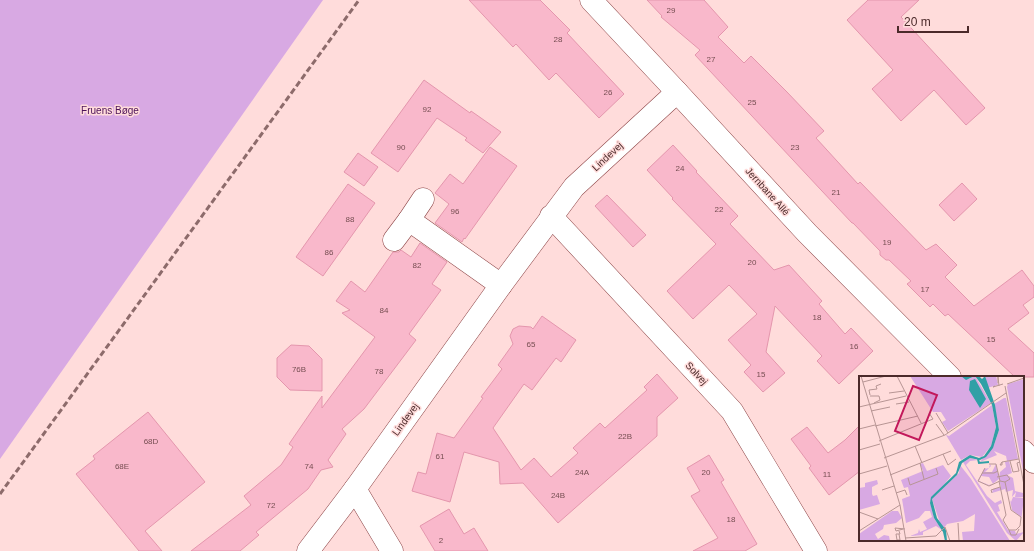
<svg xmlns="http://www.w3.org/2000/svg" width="1034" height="551" viewBox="0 0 1034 551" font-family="Helvetica,sans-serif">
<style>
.green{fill:#d8a9e3}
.building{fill:#f9b8cb;stroke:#e496ad}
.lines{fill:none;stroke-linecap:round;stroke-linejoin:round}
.minor-casing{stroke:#8d4547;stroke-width:23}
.minor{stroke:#fff;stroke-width:22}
.rail{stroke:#8d6b6b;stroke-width:3;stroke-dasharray:6 3;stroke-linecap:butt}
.labels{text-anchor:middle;stroke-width:3;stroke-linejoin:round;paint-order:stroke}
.number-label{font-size:8px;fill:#764e52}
.park-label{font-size:10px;fill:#4c1158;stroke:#ffdcdb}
.street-label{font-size:10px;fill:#4b2a2a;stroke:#ffdcdb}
.inset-river{fill:none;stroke:#30a0a6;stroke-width:2}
.inset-road{fill:none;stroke:#b79594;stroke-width:1}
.view{fill:#c2185b;fill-opacity:0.15;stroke:#c2185b;stroke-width:2}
.inset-edge{fill:none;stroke:#4b2a2a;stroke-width:2}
</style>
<rect width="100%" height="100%" fill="#ffdcdb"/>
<path class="green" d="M0 0H323L0 459Z"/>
<g class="building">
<path d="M469 0H540L570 30 567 33 624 94 599 118 556 73 549 80 516 44 513 47Z"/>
<path d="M647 0H704L728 27 718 37 744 63 751 56 787 92 824 131 816 138 858 184 860 182 926 250 936 244 957 265 945 277 974 306 1022 270 1034 286V297L1023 305 1029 313 1008 329 1034 353V377H1015L948 314 945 316 933 304 930 307 907 284 911 281 889 260H886L880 255V251L853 223H852L821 190 695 55 700 50 661 17 662 16Z"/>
<path d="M868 0H919L901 17 985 108 966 125 934 90 901 121 872 89 893 70 847 20Z"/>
<path d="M424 80 470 113 471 111 501 132 483 153 465 140 467 138 437 118 398 172 371 153Z"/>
<path d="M673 145 697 171 696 172 738 216 730 224 774 270 789 265 822 301 819 304 845 334 851 328 873 351 839 384 817 361 822 356 775 306 766 352 785 373 763 392 744 372 751 365 728 340 757 314 729 285 693 319 667 291 716 244 672 199 673 198 647 170Z"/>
<path d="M490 147 517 166 465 239 464 238 462 242 435 223 449 204 435 193 450 174 463 184Z"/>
<path d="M358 153 378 167 364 186 344 172Z"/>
<path d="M962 183 977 199 954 221 939 205Z"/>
<path d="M348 184 375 203 323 276 296 257Z"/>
<path d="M607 195 646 235 633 247 595 206Z"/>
<path d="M420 243 447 262 432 284 441 290 409 334 416 340 364 409 342 429 346 434 328 460 333 467 321 470 308 489 256 532 259 535 240 551H191L251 505 244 496 281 465 293 447 289 444 322 396V408L375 337 342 313 350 310 336 301 351 281 365 292 393 252H399L401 250 411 257Z"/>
<path d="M542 316 576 340 561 362 556 358 532 390 524 384 493 428 521 470 534 458 551 477 578 453 573 448 600 423 605 428 647 390 644 387 657 374 678 398 657 417V436L558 523 523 483 500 484 499 462 464 452 450 502 412 491 418 472 426 474 437 433 454 438 483 398 481 397 502 369 498 365 513 344 510 336 513 329 519 326 531 327 533 329Z"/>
<path d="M291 345 309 346 322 359V391L290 390 277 377V358Z"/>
<path d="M148 412 205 482 145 531 162 551H139L76 474 95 459 93 456Z"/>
<path d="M860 425V471L829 495 809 468 811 466 791 439 807 427 828 453 845 440Z"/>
<path d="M709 455 724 480 721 482 757 544 745 551H693L718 538 691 496 700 491 687 468Z"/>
<path d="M449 509 464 534 474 528 488 551H435L420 526Z"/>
</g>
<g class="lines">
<g class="minor-casing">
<g id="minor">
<path d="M591 0 677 92 807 233 950 377"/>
<path d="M551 216 732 411 816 551"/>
<path d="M409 220 423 199"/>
<path d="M394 240 409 220 501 285"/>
<path d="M1023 451 1034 462"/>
<path d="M355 489 392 551"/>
<path d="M308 551 355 489 501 285 574 187 677 92"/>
</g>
</g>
<use href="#minor" class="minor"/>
<path class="rail" d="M0 494 359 0"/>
</g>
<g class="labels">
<g class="number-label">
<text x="671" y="13">29</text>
<text x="558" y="42">28</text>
<text x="711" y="62">27</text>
<text x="608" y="95">26</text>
<text x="752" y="105">25</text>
<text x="427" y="112">92</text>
<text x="401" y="150">90</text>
<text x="795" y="150">23</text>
<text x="680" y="171">24</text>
<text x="836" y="195">21</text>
<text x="719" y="212">22</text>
<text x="455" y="214">96</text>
<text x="350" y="222">88</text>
<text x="887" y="245">19</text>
<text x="329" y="255">86</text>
<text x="752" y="265">20</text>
<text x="417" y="268">82</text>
<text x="925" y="292">17</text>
<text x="384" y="313">84</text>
<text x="817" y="320">18</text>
<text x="991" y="342">15</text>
<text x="531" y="347">65</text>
<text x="854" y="349">16</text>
<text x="299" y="372">76B</text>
<text x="379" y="374">78</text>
<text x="761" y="377">15</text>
<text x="625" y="439">22B</text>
<text x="151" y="444">68D</text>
<text x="440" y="459">61</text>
<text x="122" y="469">68E</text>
<text x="309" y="469">74</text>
<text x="582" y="475">24A</text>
<text x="706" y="475">20</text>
<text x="827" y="477">11</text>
<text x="558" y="498">24B</text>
<text x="271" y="508">72</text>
<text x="731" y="522">18</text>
<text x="441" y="543">2</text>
</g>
<g class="park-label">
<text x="110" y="114">Fruens Bøge</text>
</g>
<g class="street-label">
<text transform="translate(607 156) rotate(-43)" y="4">Lindevej</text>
<text transform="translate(768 191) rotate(48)" y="4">Jernbane Allé</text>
<text transform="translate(697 373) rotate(47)" y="4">Solvej</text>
<text transform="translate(405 419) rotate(-54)" y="4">Lindevej</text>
</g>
</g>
<g transform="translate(859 376)">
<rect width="165" height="165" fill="#ffdcdb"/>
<path d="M51 0H102L110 3 116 0 132 27 89 55 83 46 87 44 82 36H74ZM126 0H137L139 9 128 12ZM165 3V100L148 11 149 8ZM145 22H147L159 83 148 85 147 80 135 75 138 79 121 86 135 69 140 54 135 28ZM133 29 137 51 132 70 123 81 111 79 102 84 87 59 90 60ZM111 82 119 84 111 85 107 89 128 120 136 127 142 124 143 127 139 129 141 135 138 136 149 154 156 155 157 158 165 156 157 165 148 157 104 86ZM150 85 153 97 148 99 154 102 156 115 164 117 165 121H156L157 116 153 121 154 114 147 116 146 113 133 117 134 113 142 111 140 103 131 110 119 105 125 93 130 92 131 88 132 90 126 96H133L137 88 140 102 141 96 147 91 146 86ZM122 100 130 101 134 108 130 109 120 105ZM64 87 68 95 84 89 92 100 71 126 75 142 83 154 77 150 64 156V159L51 160 59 157 60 153 61 156 68 153 64 146 73 141 71 135H66L60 142 47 147 43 123 51 120 49 111 45 112 42 104 64 95 61 88ZM101 89 112 103 151 165H104L103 156 115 155 116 138 104 145 88 148 85 152 81 147 73 123 100 97ZM18 104 19 108 13 111V118L14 120 18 119 21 128 0 134V112L6 111V107ZM154 121 165 122 162 145V141L153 134 151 124 152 126ZM33 135H39L43 142 37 147 25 149 24 153 16 158 19 163 25 159 30 160 31 165H0V158Z" fill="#d8a9e3" fill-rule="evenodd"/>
<path d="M102 0H120L123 3 126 0 136 29 140 54 134 72 127 81 121 84 111 82 103 87 98 99 73 123 78 142 87 154 88 165H86L84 156 75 142 71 127 72 121 97 97 100 86 111 79 120 82 125 80 132 70 137 51 133 29 122 8 116 0 107 4ZM116 3 127 23 121 32 110 14 111 5Z" fill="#30a0a6"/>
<path class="inset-river" d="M119 83 120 87 130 86"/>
<path class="inset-road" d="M2 0 41 129 47 165M38 0 62 47M4 6 27 0M139 7V1L140 10M148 8 165 2M136 10 134 11 144 8M146 10 165 109M30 17 45 15M11 19 10 14 18 13 17 10 22 8M11 20H20L21 24 15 27M37 28 50 26M0 31 47 20M12 35 31 31M77 37 89 57M77 48 85 59M16 50 59 40M0 53 16 49M20 65 74 43 70 37M56 70 63 87M0 74 21 68M84 78 89 89 97 83M25 82 86 59 147 17M151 85 154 96 160 95 158 87 161 86M143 86 141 89H143V86L160 83M61 87 65 103M130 88H137L141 105M126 92 119 105 130 110 141 105M123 97H135L139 95M0 98 28 90M31 99 92 75M138 101 148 99 151 103 146 106 141 105M49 102 51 109 79 98 77 92M140 105 147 139 144 144 150 154H157L161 150 162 141 152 134 146 106M23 114 35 110M37 117 46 114 48 119M133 117 132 114 141 111M0 136 19 143M99 147 100 165M44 153 37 155 36 152 46 153M150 154 152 159H157L160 153M0 155 41 129M40 158 41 164H38L37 158H41L40 155M46 162 77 160 86 151 91 165"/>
<path class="view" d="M54 10 78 19 60 64 36 55Z"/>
<rect width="165" height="165" class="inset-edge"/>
</g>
<path d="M898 26v6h70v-6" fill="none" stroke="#4b2a2a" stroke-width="2"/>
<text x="904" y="26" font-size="12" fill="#4b2a2a" stroke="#ffdcdb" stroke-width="3" paint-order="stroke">20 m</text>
</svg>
